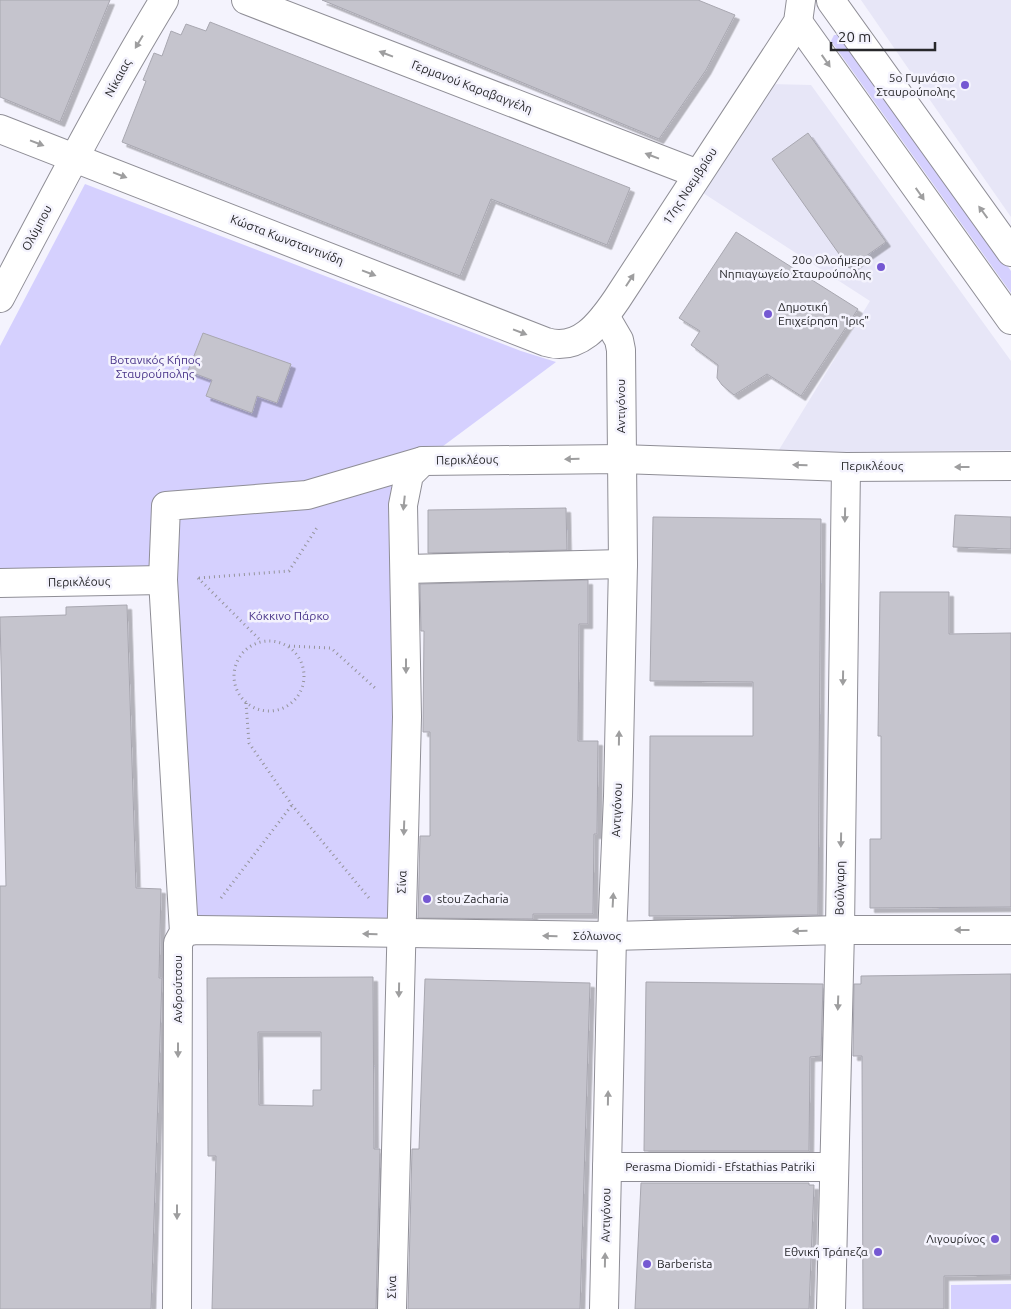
<svg xmlns="http://www.w3.org/2000/svg" width="1011" height="1309" viewBox="0 0 1011 1309" font-family="Ubuntu,sans-serif">
<style>
.built{fill:#e7e6f7}
.green{fill:#d5d0fe}
.building{fill:#c5c4cd;stroke:#a8a7b0;fill-rule:evenodd;filter:url(#shadow)}
.lines{fill:none;stroke-linecap:round;stroke-linejoin:round}
.minor-casing{stroke:#8f8e96;stroke-width:30}
.path{stroke:#95949b;stroke-width:3;stroke-dasharray:1 4;stroke-linecap:butt}
.minor{stroke:#fff;stroke-width:28}
.oneway{fill:#9e9e9f}
.poi-dot{fill:#7558d2;stroke:#f4f3fd;stroke-width:2}
.labels{text-anchor:middle;stroke-width:5;stroke-linejoin:round;paint-order:stroke}
.street-label{font-size:12px;fill:#27272a;stroke:#f4f3fd}
.poi-label{font-size:12px;fill:#27272a;stroke:#f4f3fd;text-anchor:end}
.park-label{font-size:12px;fill:#483388;stroke:#f4f3fd}
</style>
<defs>
<filter id="shadow"><feDropShadow dx="4.5" dy="4.5" stdDeviation="0" flood-color="#0004"/></filter>
</defs>
<rect width="100%" height="100%" fill="#f4f3fd"/>
<g class="built">
<path d="M861 0H1011V217L979 171Z"/>
<path d="M770 84 811 85 1011 361V450L777 453 870 301 700 191Z"/>
</g>
<g class="green">
<path d="M834 35H842L1011 271V293L831 41Z"/>
<path d="M85 184 521 351 556 362 423 461 409 475 401 934 197 930 169 567 0 570V346Z"/>
<path d="M1011 1284V1309H951V1285Z"/>
</g>
<g class="building">
<path d="M0 0H110L60 122 0 97Z"/>
<path d="M322 0H698L735 15 706 70 659 139Z"/>
<path d="M210 22 630 188 607 245 491 199 460 276 122 142 146 81 143 80 154 53 162 56 171 31 181 35 186 24 206 31Z"/>
<path d="M808 133 886 242 849 268 772 159Z"/>
<path d="M736 232 858 309 801 396 767 374 734 395 722 385 717 378 718 365 691 345 700 331 679 318Z"/>
<path d="M203 333 291 364 277 403 257 396 252 413 206 396 212 380 188 371Z"/>
<path d="M566 508 567 550 428 553V510Z"/>
<path d="M955 515 1011 517V549L953 547Z"/>
<path d="M653 517 821 519 818 915 649 916 650 736H753V682L650 681Z"/>
<path d="M588 580V624H579L578 741H598L597 834H594L593 914H533V919L418 918 420 836H430V732H423L424 631H421L420 584Z"/>
<path d="M880 592H949V634L1011 633V907L870 908V839H881V736H878Z"/>
<path d="M127 605 136 888 161 889 159 978H162L151 1309H0V886H6L0 617 66 615V607Z"/>
<path d="M1011 974V1275L944 1276V1309H863L862 1056H853L854 984H861V976Z"/>
<path d="M373 977 374 1149H380L376 1309H212L216 1156H208L207 978ZM258 1032H321V1090H313V1106L259 1105Z"/>
<path d="M425 979 590 983 580 1309H408L412 1149H419Z"/>
<path d="M646 982 823 984 821 1056 810 1057 809 1151H644Z"/>
<path d="M641 1183H809V1185H814L809 1309H635Z"/>
</g>
<g class="lines">
<g class="minor-casing">
<g id="minor">
<path d="M246 0 698 174"/>
<path d="M831 1 1011 252"/>
<path d="M798 22 1011 320"/>
<path d="M0 129 546 342C579 352 600 324 617 299L798 22 801 0"/>
<path d="M0 298C53 198 105 97 164 0"/>
<path d="M406 569 623 564"/>
<path d="M0 583 163 580"/>
<path d="M184 932 197 930 612 936 840 930H1011"/>
<path d="M607 1167H833"/>
<path d="M177 1309 178 943 184 932 163 580 166 506 307 495 423 461 621 459 846 467 1011 466"/>
<path d="M392 1309 407 717 403 505 409 475 423 461"/>
<path d="M604 1309 612 936 618 796 623 564 621 350 619 340 605 316"/>
<path d="M831 1309 840 930 846 467"/>
</g>
</g>
<g class="path">
<path d="M198 578 261 641"/>
<path d="M199 578 289 571 318 526"/>
<circle cx="269" cy="676" r="35"/>
<path d="M289 646 331 648 375 688"/>
<path d="M246 703 249 743 292 805 369 898"/>
<path d="M221 898 292 805"/>
</g>
<use href="#minor" class="minor"/>
</g>
<defs><path id="oneway-solid" d="M-6-.8H1V-3.2L6.5 0L1 3.2V.8H-6Z" transform="scale(1.25)"/></defs>
<g class="oneway">
<use href="#oneway-solid" transform="translate(139 42) rotate(121)"/>
<use href="#oneway-solid" transform="translate(386 54) rotate(-159)"/>
<use href="#oneway-solid" transform="translate(826 61) rotate(55)"/>
<use href="#oneway-solid" transform="translate(37 143) rotate(21)"/>
<use href="#oneway-solid" transform="translate(652 156) rotate(-159)"/>
<use href="#oneway-solid" transform="translate(120 175) rotate(21)"/>
<use href="#oneway-solid" transform="translate(920 194) rotate(55)"/>
<use href="#oneway-solid" transform="translate(983 212) rotate(-126)"/>
<use href="#oneway-solid" transform="translate(369 273) rotate(21)"/>
<use href="#oneway-solid" transform="translate(630 280) rotate(-57)"/>
<use href="#oneway-solid" transform="translate(520 332) rotate(21)"/>
<use href="#oneway-solid" transform="translate(572 459) rotate(179)"/>
<use href="#oneway-solid" transform="translate(800 465) rotate(-178)"/>
<use href="#oneway-solid" transform="translate(962 467) rotate(180)"/>
<use href="#oneway-solid" transform="translate(404 503) rotate(96)"/>
<use href="#oneway-solid" transform="translate(845 515) rotate(91)"/>
<use href="#oneway-solid" transform="translate(406 666) rotate(90)"/>
<use href="#oneway-solid" transform="translate(843 678) rotate(91)"/>
<use href="#oneway-solid" transform="translate(619 738) rotate(-89)"/>
<use href="#oneway-solid" transform="translate(404 828) rotate(92)"/>
<use href="#oneway-solid" transform="translate(841 840) rotate(91)"/>
<use href="#oneway-solid" transform="translate(613 900) rotate(-87)"/>
<use href="#oneway-solid" transform="translate(962 930) rotate(-180)"/>
<use href="#oneway-solid" transform="translate(800 931) rotate(178)"/>
<use href="#oneway-solid" transform="translate(370 934) rotate(-179)"/>
<use href="#oneway-solid" transform="translate(550 936) rotate(-179)"/>
<use href="#oneway-solid" transform="translate(399 990) rotate(91)"/>
<use href="#oneway-solid" transform="translate(838 1003) rotate(92)"/>
<use href="#oneway-solid" transform="translate(178 1050) rotate(90)"/>
<use href="#oneway-solid" transform="translate(608 1098) rotate(-89)"/>
<use href="#oneway-solid" transform="translate(177 1212) rotate(90)"/>
<use href="#oneway-solid" transform="translate(605 1260) rotate(-89)"/>
</g>
<g class="poi-dot">
<circle cx="965" cy="85" r="5"/>
<circle cx="881" cy="267" r="5"/>
<circle cx="768" cy="314" r="5"/>
<circle cx="427" cy="899" r="5"/>
<circle cx="995" cy="1239" r="5"/>
<circle cx="878" cy="1252" r="5"/>
<circle cx="647" cy="1264" r="5"/>
</g>
<g class="labels">
<g class="street-label">
<text transform="translate(118 78) rotate(-61)" y="4">Νίκαιας</text>
<text transform="translate(472 87) rotate(21)" y="4">Γερμανού Καραβαγγέλη</text>
<text transform="translate(690 186) rotate(-57)" y="4">17ης Νοεμβρίου</text>
<text transform="translate(37 228) rotate(-62)" y="4">Ολύμπου</text>
<text transform="translate(287 240) rotate(21)" y="4">Κώστα Κωνσταντινίδη</text>
<text transform="translate(621 406) rotate(-90)" y="4">Αντιγόνου</text>
<text transform="translate(467 460) rotate(-1)" y="4">Περικλέους</text>
<text x="872" y="470">Περικλέους</text>
<text transform="translate(79 582) rotate(-1)" y="4">Περικλέους</text>
<text transform="translate(617 810) rotate(-88)" y="4">Αντιγόνου</text>
<text transform="translate(402 882) rotate(-88)" y="4">Σίνα</text>
<text transform="translate(840 888) rotate(-89)" y="4">Βούλγαρη</text>
<text x="597" y="940">Σόλωνος</text>
<text transform="translate(178 989) rotate(-90)" y="4">Ανδρούτσου</text>
<text x="720" y="1171">Perasma Diomidi - Efstathias Patriki</text>
<text transform="translate(606 1215) rotate(-89)" y="4">Αντιγόνου</text>
<text transform="translate(392 1287) rotate(-89)" y="4">Σίνα</text>
</g>
<g class="poi-label">
<text x="955" y="82">5ο Γυμνάσιο<tspan x="955" dy="14">Σταυρούπολης</tspan></text>
<text x="871" y="264">20ο Ολοήμερο<tspan x="871" dy="14">Νηπιαγωγείο Σταυρούπολης</tspan></text>
<text x="778" y="311" text-anchor="start">Δημοτική<tspan x="778" dy="14">Επιχείρηση "Ιρις"</tspan></text>
<text x="437" y="903" text-anchor="start">stou Zacharia</text>
<text x="985" y="1243">Λιγουρίνος</text>
<text x="868" y="1256">Εθνική Τράπεζα</text>
<text x="657" y="1268" text-anchor="start">Barberista</text>
</g>
<g class="park-label">
<text x="155" y="364">Βοτανικός Κήπος<tspan x="155" dy="14">Σταυρούπολης</tspan></text>
<text x="289" y="620">Κόκκινο Πάρκο</text>
</g>
</g>
<path d="M831 42v8h104v-8" fill="none" stroke="#27272a" stroke-width="2.5"/>
<text x="838" y="42" font-size="15" fill="#27272a" stroke="#f4f3fd" stroke-width="4" paint-order="stroke">20 m</text>
</svg>
